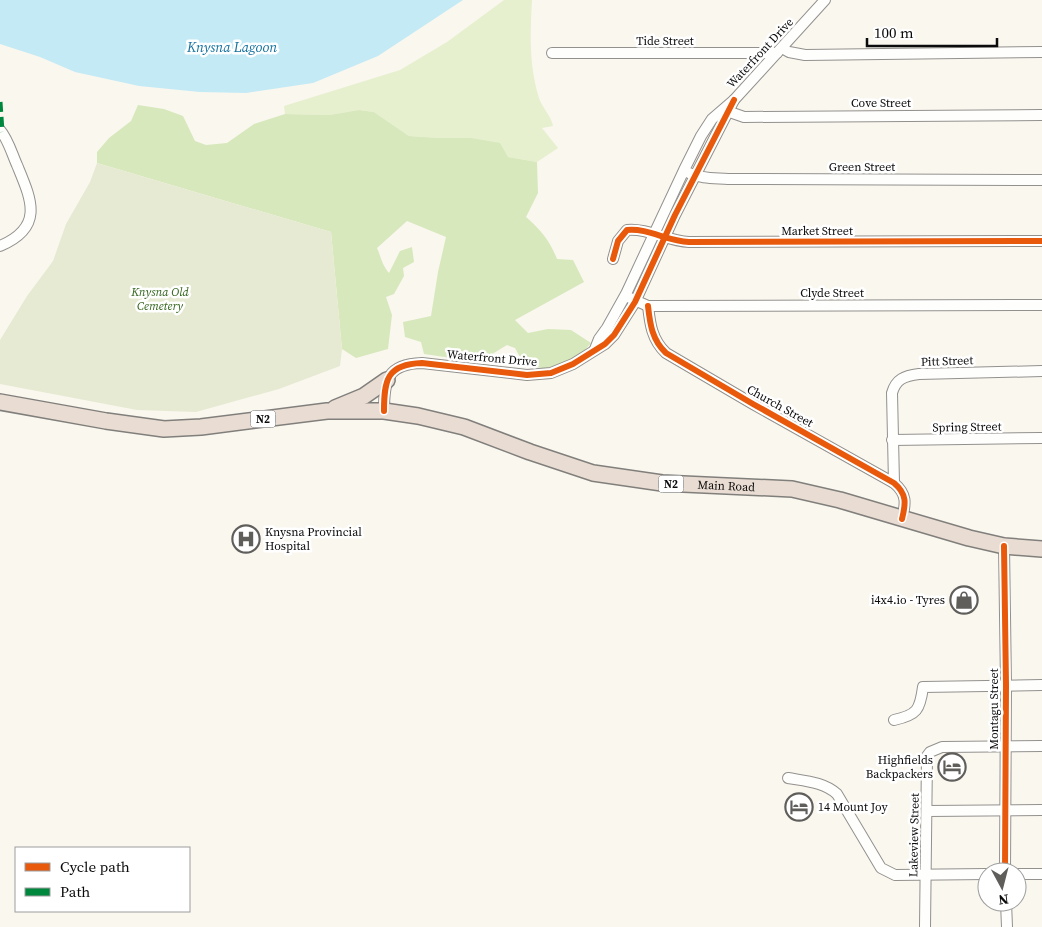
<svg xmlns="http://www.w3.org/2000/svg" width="1042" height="927" viewBox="0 0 1042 927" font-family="'Source Serif 4',serif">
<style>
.green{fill:#e6f0ce}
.forest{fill:#d7e8bc}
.cemetery{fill:#e7ead2}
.water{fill:#c4eaf5}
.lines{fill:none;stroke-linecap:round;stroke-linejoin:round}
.minor-casing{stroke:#93918e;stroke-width:12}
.highway-casing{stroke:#807f7b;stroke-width:18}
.minor{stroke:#fefefd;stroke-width:10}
.highway{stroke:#e9dcd3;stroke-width:15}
.quiet{stroke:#00873e;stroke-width:5;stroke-dasharray:10 5;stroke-linecap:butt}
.cycleway-casing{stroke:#fff;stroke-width:9}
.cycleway{stroke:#e8590c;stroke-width:6}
.labels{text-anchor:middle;stroke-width:5;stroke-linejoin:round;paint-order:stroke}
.shield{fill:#fff;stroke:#545454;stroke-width:1}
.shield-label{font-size:11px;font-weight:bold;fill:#0b0b0b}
.street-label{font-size:12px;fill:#0b0b0b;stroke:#fff}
.park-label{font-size:12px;font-style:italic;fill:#32641b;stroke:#fff}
.poi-label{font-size:12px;fill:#0b0b0b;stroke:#fff;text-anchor:start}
.water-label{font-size:14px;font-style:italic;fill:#12719f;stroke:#fff}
</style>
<rect width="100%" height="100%" fill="#faf7ef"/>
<path class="green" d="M504 0H532C530 33 529 66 539 98 542 108 551 115 553 126L542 128 558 148 537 162 508 157 440 138 409 136 374 112 359 110 329 115 285 114 284 106 400 70 447 42Z"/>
<path class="forest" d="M138 105 164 109 183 116 195 141 206 145 227 143 254 124 285 114 329 115 359 110 374 112 409 136 440 138H471L500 143 508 157 537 162 538 193 526 217C541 230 550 241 557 259L573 260 584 282 515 320 528 333 548 329 571 330 591 343 581 355 551 369 525 366 515 348 507 345 479 362 424 354 421 342 405 337 403 322 431 316 438 272 446 237 407 221 377 248C381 257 382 265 389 273L400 251 412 247 414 262 403 268 404 276 394 294 386 297 392 315 388 349 356 358 342 349 331 232 97 163V152L109 138 131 121Z"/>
<path class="cemetery" d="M97 163 331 232 342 349 340 366 279 389 196 412 137 410 0 384V340L27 296 53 261 66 224 90 182Z"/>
<path class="water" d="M0 0H463L378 56 313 83 246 93 200 92 139 86 75 72 40 57 0 44Z"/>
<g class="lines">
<g class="minor-casing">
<g id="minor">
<path d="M782 48 789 52 805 55 1042 52"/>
<path d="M552 53H777"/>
<path d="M724 110 744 117 1042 115"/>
<path d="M0 130C8 139 12 154 17 165 31 199 45 227 0 246"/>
<path d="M689 173C701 179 715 178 728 179L1042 180"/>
<path d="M613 259 618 241 627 230C648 228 667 241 689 242L1042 241"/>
<path d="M630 298 648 306 1042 305"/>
<path d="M648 306C650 324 652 340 666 353L753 404 894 483C907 494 906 503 902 519"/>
<path d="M595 349 599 339 607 328 626 294 684 170 701 136 712 119 734 100 825 0"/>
<path d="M384 411C384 380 387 364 422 363L527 375 551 373 573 364 605 344 614 335 635 302 675 215 734 100"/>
<path d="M892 440 1042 438"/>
<path d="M894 483 892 393C896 379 904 376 919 374L1042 371"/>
<path d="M1004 546 1006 685 1005 872"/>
<path d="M894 720C917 715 920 710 923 687L1042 685"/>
<path d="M788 778C805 781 824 782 837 794L881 868 895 875 987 874"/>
<path d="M927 811 1042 810"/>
<path d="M1017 874H1042"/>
<path d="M1006 902 1007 927"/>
<path d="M925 927 927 756 930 752 942 747 1042 746"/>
</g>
</g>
<g class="highway-casing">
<g id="highway">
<path id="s1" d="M0 402 106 421 164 429 201 427 327 411H384L418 416 464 427 530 452 593 473 662 483 792 489 840 500 969 538 1004 546 1042 549"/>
<path d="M335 408 364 396 387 380"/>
</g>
</g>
<use href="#minor" class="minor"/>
<use href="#highway" class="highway"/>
<path class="quiet" d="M0 102 2 132"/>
<g class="cycleway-casing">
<g id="cycleway">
<path d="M613 259 618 241 627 230C648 228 667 241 689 242L1042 241"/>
<path d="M648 306C650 324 652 340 666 353L753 404 894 483C907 494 906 503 902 519"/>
<path d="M384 411C384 380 387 364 422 363L527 375 551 373 573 364 605 344 614 335 635 302 675 215 734 100"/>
<path d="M1004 546 1006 685 1005 872"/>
</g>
</g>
<use href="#cycleway" class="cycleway"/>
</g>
<defs>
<g id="hospital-ring" transform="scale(1.4375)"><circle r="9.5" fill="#fff" stroke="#5f5e5b" stroke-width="1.5"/><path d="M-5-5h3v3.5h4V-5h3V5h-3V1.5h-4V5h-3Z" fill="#5f5e5b"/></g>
<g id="shop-ring" transform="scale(1.4375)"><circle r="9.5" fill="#fff" stroke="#5f5e5b" stroke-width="1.5"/><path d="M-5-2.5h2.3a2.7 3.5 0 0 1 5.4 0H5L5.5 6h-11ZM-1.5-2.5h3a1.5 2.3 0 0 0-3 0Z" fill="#5f5e5b"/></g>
<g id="hotel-ring" transform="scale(1.4375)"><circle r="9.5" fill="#fff" stroke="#5f5e5b" stroke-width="1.5"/><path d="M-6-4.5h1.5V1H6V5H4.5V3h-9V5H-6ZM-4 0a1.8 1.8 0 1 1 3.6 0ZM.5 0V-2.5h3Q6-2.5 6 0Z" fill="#5f5e5b"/></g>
</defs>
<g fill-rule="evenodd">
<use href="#hospital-ring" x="246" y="539"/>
<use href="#shop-ring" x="964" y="600"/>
<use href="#hotel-ring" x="952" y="767"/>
<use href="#hotel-ring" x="799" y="807"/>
</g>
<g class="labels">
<g class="shield">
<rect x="250.5" y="410.5" width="25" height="17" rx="4"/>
<rect x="658.5" y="475.5" width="25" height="17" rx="4"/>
</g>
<g class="shield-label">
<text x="263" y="423">N2</text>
<text x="671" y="488">N2</text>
</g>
<g class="street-label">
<text x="665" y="45">Tide Street</text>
<text transform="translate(760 53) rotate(-47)" y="4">Waterfront Drive</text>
<text x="881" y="107">Cove Street</text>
<text x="862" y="171">Green Street</text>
<text x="817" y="235">Market Street</text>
<text x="832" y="297">Clyde Street</text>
<text transform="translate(492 358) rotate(5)" y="4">Waterfront Drive</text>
<text transform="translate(947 361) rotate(-2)" y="4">Pitt Street</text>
<text transform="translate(780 406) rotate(29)" y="4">Church Street</text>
<text transform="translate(967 427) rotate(-1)" y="4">Spring Street</text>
<text dy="4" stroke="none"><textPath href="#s1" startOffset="740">Main Road</textPath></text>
<text transform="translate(994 709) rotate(-90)" y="4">Montagu Street</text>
<text transform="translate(914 835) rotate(-89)" y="4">Lakeview Street</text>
</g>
<g class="park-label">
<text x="160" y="296">Knysna Old<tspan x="160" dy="14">Cemetery</tspan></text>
</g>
<g class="poi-label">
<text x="265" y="536">Knysna Provincial<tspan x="265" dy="14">Hospital</tspan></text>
<text x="945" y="604" text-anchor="end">i4x4.io - Tyres</text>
<text x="933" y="764" text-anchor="end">Highfields<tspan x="933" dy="14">Backpackers</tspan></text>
<text x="818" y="811">14 Mount Joy</text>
</g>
<g class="water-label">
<text x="232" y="52">Knysna Lagoon</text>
</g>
</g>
<rect x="15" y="847" width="175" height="65" fill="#ffffff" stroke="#9d9d9d"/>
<rect x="25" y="863" width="25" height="8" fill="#e8590c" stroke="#9d9d9d"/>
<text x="60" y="872" font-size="15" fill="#0b0b0b">Cycle path</text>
<rect x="25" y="888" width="25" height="8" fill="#00873e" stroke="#9d9d9d"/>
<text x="60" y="897" font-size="15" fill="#0b0b0b">Path</text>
<g transform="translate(1002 887) rotate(173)"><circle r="24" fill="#ffffff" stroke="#9d9d9d"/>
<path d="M0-4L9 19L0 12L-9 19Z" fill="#5f5e5b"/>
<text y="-8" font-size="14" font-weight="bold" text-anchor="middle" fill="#0b0b0b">N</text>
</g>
<path d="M867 38v8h130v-8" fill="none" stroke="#0b0b0b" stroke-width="2.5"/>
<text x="874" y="38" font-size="15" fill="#0b0b0b" stroke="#ffffff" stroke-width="4" paint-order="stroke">100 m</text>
</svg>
